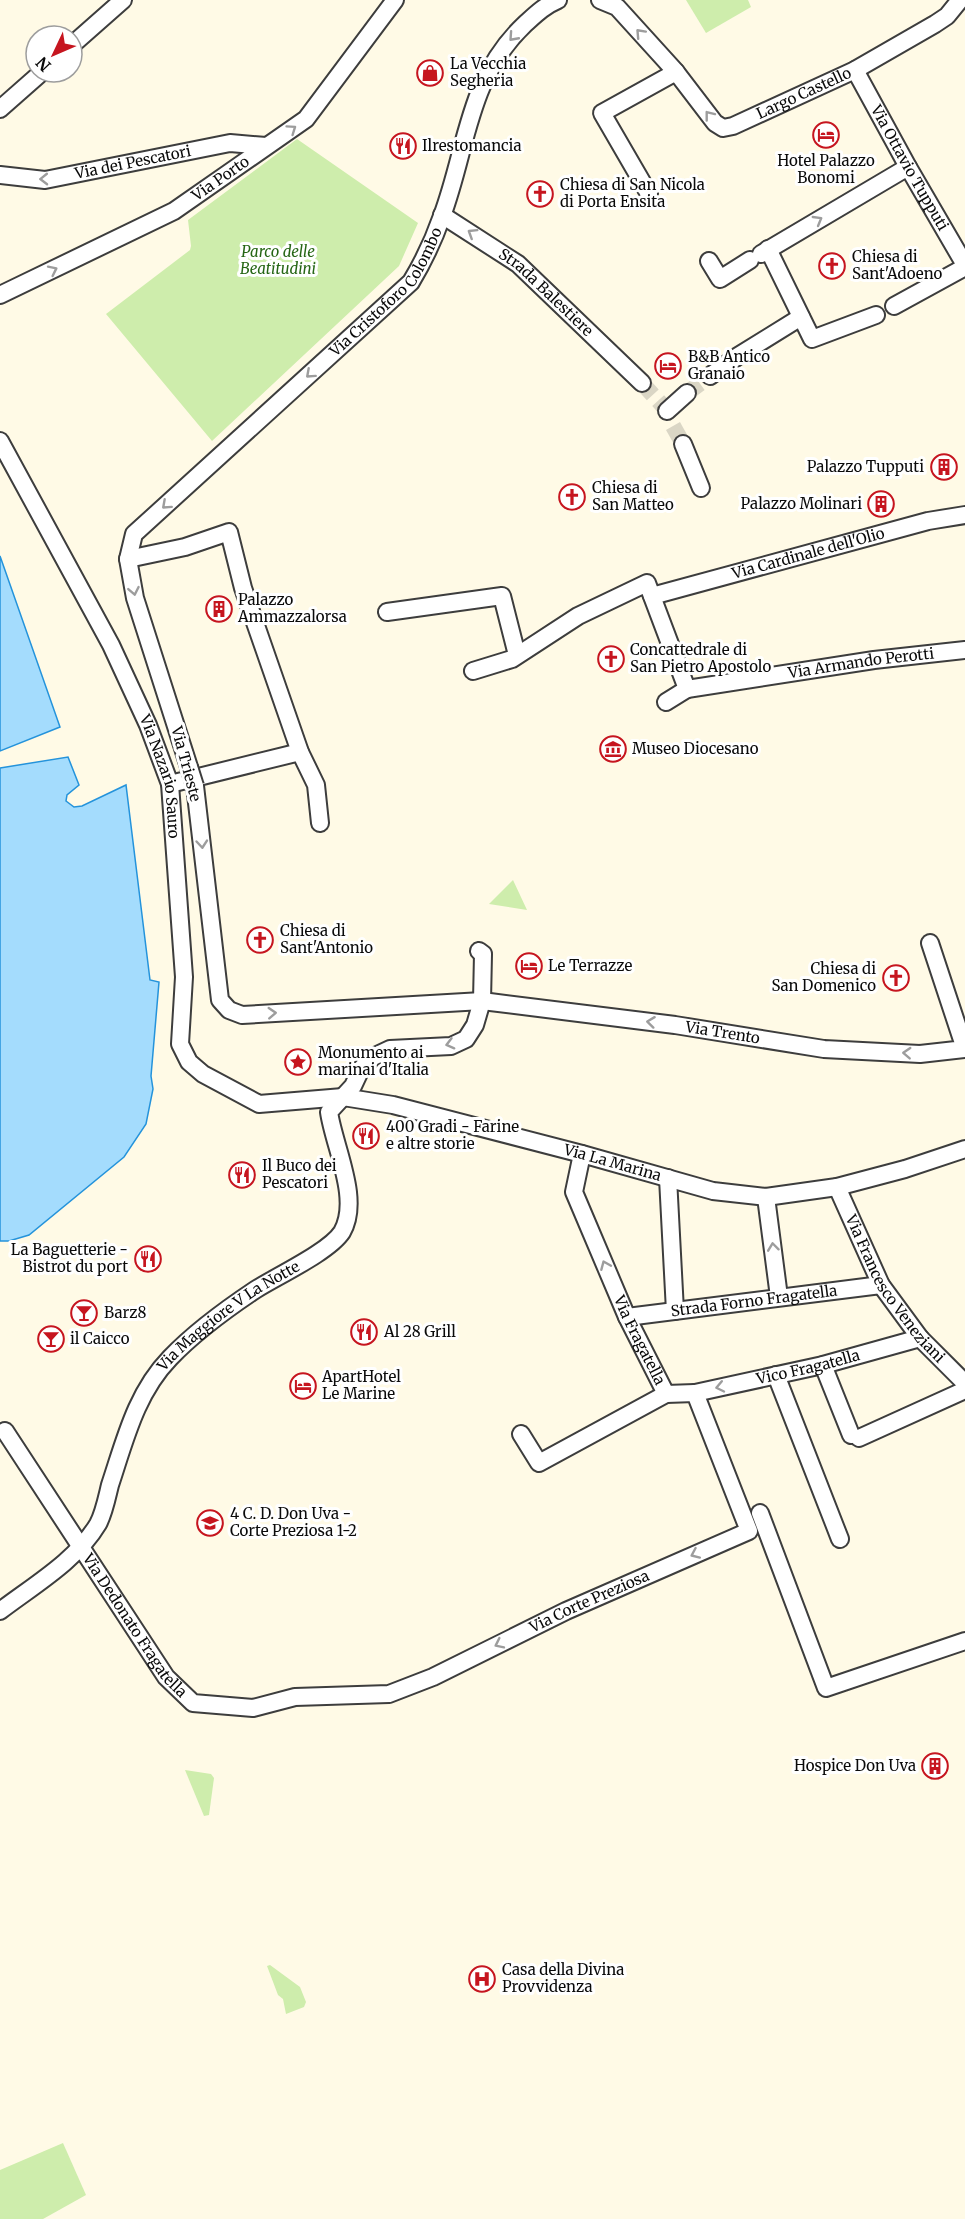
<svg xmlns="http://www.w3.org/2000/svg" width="965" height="2219" viewBox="0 0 965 2219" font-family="Merriweather,serif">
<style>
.green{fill:#ceedac}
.water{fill:#a4dcfd;stroke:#2493db;stroke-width:1.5}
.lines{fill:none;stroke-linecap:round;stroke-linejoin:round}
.minor-tunnel{stroke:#dad6c5;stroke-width:16;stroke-dasharray:16 8;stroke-linecap:butt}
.minor-casing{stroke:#3d3d3d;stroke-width:20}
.minor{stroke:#fff;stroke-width:16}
.minor-bridge-casing{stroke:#3d3d3d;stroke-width:20;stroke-linecap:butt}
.minor-bridge{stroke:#fff;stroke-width:16}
.oneway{stroke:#9d9d9d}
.labels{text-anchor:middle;stroke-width:6;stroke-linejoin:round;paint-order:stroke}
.poi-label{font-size:15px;fill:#0a0a0a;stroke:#fff;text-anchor:start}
.street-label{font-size:15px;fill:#0a0a0a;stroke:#fff}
.park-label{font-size:15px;font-style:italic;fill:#266615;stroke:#fff}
</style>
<rect width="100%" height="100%" fill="#fffae6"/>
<g class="green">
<path d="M686 0H748L751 7 706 33Z"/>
<path d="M297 139 418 223 399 266 212 441 106 314 190 250 191 246 188 220Z"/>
<path d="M513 880 527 910 489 904Z"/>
<path d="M185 1770 211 1774 214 1778 209 1815 204 1816Z"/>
<path d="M270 1965 300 1987 306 2002 304 2007 286 2014 283 1999 278 1995 267 1966Z"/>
<path d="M63 2143 86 2195 43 2219H0V2170Z"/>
</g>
<g class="water">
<path d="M0 556 60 727 0 751Z"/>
<path d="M68 757 79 785 67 795 66 801 74 807 82 806 126 785 150 980 159 982 151 1076 153 1089 146 1124 124 1157 29 1235 9 1241H0V768Z"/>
</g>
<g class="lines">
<g class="minor-tunnel">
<path d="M642 383 663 406"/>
<path d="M687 393 710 376"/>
<path d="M673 426 683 444"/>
</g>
<g class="minor-casing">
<g id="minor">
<path id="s1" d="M600 0 617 7 676 72 715 123 723 128 733 126 855 70 935 24 947 16 960 0"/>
<path d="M72 45 123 0"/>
<path id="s2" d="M855 70 908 167 965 265"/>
<path d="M0 109 42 72"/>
<path id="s3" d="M0 175 45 180 230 143 266 146"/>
<path d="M649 194 602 113 676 72"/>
<path id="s4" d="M442 215 518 264 642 383"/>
<path d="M768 249 812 339 876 315"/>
<path d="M761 254 908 167"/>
<path d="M709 261 720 279 750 260"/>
<path id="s5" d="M0 295 174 211 306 119 395 0"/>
<path d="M894 306 965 267"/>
<path d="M710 376 738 356 801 317"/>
<path d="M667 411 687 393"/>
<path id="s6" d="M0 441 111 645 148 725 170 784 184 977 180 1044 189 1062 203 1074 259 1104 343 1097 393 1105 582 1154 713 1191 766 1197 837 1187 905 1169 965 1149"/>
<path d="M683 444 701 488"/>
<path d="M128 559 185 547 229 532 243 588 300 752 316 785 320 823"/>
<path id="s7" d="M652 596 928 521 965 515"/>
<path d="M387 612 502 596 517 655"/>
<path d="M473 671 512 659 578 616 647 583 687 689 666 702"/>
<path id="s8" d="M687 689 874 660 965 650"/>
<path id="s9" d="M189 767 135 598 128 559 134 534 411 282C423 262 434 239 442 216 468 146 467 79 525 24 536 14 544 6 558 0"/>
<path d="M170 784 300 752"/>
<path id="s10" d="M195 786 220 1000 229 1010 242 1015 482 1001 675 1025 824 1049 920 1054 965 1049 930 943"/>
<path id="s11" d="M582 1154 574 1192 627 1317 666 1394"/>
<path d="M668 1178 675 1311"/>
<path id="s12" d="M837 1187 881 1285 920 1338 965 1383"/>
<path d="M766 1197 779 1297"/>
<path id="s13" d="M627 1317 881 1285"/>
<path d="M823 1365 851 1435"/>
<path d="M776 1375 840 1539"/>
<path id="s14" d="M695 1393 823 1365 920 1338"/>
<path id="s15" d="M5 1431 166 1677 193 1703 253 1708 295 1697 389 1694 433 1677 566 1611 749 1531 695 1393 666 1394 539 1463 521 1434"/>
<path d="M859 1438 965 1390"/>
<path d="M760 1513 826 1688 965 1641"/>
<path id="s16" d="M0 1611C34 1585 76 1561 98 1524 104 1513 107 1497 110 1485 125 1440 136 1393 170 1358 192 1335 228 1308 255 1290 277 1276 329 1252 342 1232 361 1199 334 1147 329 1112L353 1086 361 1069 373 1057 390 1049 451 1046 466 1039 475 1025 482 1001 483 954 479 951"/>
</g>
</g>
<use href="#minor" class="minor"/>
<g class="minor-bridge-casing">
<path id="minor-bridge" d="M189 767 195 786"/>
</g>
<use href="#minor-bridge" class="minor-bridge"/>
</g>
<defs><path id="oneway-chevron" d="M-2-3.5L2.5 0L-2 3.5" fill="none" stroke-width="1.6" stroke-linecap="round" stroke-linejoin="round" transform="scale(1.5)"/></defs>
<g class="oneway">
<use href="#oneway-chevron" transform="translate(640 33) rotate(-133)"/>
<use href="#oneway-chevron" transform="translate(513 37) rotate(132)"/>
<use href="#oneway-chevron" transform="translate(709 115) rotate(-128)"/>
<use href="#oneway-chevron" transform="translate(292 129) rotate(-35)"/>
<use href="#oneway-chevron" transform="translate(44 179) rotate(179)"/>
<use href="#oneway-chevron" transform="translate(818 220) rotate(-30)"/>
<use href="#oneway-chevron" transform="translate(472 233) rotate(-148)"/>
<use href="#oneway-chevron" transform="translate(53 270) rotate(-26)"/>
<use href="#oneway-chevron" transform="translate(310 374) rotate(138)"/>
<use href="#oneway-chevron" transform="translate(166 505) rotate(138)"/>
<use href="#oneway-chevron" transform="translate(134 591) rotate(79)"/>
<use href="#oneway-chevron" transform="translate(202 844) rotate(85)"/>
<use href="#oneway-chevron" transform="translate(272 1013) rotate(-3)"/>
<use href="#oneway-chevron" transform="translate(651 1022) rotate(-173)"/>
<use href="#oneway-chevron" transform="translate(450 1044) rotate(165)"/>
<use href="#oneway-chevron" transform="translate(907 1053) rotate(-177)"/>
<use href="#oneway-chevron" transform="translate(773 1247) rotate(-97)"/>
<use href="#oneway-chevron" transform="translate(605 1265) rotate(-113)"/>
<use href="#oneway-chevron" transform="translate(720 1387) rotate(168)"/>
<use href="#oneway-chevron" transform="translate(695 1554) rotate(156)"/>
<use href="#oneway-chevron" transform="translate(499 1644) rotate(154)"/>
</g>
<defs>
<g id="shop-ring" transform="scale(1.35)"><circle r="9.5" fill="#fff" stroke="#c6151f" stroke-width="1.5"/><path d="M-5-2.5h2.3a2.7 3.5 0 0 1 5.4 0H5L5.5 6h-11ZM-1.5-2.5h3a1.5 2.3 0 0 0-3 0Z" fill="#c6151f"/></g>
<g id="hotel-ring" transform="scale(1.35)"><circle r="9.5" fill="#fff" stroke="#c6151f" stroke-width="1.5"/><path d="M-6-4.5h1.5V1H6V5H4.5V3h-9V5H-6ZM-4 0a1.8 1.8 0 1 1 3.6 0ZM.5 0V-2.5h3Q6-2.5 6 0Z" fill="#c6151f"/></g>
<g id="restaurant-ring" transform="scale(1.35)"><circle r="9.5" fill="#fff" stroke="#c6151f" stroke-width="1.5"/><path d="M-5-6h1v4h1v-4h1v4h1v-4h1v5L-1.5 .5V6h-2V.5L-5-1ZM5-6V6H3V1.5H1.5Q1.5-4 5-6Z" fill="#c6151f"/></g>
<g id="church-ring" transform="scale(1.35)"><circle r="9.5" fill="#fff" stroke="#c6151f" stroke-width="1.5"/><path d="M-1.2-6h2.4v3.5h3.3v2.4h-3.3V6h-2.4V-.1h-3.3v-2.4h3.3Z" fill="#c6151f"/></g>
<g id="building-ring" transform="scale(1.35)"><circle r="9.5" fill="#fff" stroke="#c6151f" stroke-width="1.5"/><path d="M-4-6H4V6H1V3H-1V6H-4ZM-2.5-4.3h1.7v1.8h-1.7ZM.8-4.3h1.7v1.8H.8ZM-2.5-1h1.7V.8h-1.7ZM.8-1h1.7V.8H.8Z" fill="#c6151f"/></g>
<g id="museum-ring" transform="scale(1.35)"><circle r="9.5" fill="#fff" stroke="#c6151f" stroke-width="1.5"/><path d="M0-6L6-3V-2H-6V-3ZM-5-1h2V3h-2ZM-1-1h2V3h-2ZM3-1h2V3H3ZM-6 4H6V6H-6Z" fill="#c6151f"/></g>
<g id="sight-ring" transform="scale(1.35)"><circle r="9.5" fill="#fff" stroke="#c6151f" stroke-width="1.5"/><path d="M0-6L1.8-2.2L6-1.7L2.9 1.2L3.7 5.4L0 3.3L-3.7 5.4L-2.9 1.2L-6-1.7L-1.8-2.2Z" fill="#c6151f"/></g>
<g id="bar-ring" transform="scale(1.35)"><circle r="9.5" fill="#fff" stroke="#c6151f" stroke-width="1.5"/><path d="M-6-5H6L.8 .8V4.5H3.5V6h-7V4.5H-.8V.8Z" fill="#c6151f"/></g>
<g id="school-ring" transform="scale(1.35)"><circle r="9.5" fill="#fff" stroke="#c6151f" stroke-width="1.5"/><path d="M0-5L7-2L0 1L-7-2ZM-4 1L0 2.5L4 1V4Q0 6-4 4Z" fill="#c6151f"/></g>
<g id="hospital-ring" transform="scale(1.35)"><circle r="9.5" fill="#fff" stroke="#c6151f" stroke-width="1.5"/><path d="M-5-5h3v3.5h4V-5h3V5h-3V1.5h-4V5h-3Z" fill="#c6151f"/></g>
</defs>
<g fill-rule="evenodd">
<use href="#shop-ring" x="430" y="73"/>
<use href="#hotel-ring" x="826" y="135"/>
<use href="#restaurant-ring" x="403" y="146"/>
<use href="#church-ring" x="540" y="194"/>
<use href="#church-ring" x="832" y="266"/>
<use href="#hotel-ring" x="668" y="366"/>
<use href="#building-ring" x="944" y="467"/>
<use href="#church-ring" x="572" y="497"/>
<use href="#building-ring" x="881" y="504"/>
<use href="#building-ring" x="219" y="609"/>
<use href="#church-ring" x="611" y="659"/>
<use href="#museum-ring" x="613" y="749"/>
<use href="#church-ring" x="260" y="940"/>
<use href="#hotel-ring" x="529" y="966"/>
<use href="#church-ring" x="896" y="978"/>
<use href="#sight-ring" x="298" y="1062"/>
<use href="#restaurant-ring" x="366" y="1136"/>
<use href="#restaurant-ring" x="242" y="1175"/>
<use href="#restaurant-ring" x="148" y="1259"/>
<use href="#bar-ring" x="84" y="1313"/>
<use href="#restaurant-ring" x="364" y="1332"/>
<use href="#bar-ring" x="51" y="1339"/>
<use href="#hotel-ring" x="303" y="1386"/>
<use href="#school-ring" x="210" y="1523"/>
<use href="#building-ring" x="935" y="1766"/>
<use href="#hospital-ring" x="482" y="1979"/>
</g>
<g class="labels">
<g class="poi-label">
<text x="450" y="69">La Vecchia<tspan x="450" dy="17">Segheria</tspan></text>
<text x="422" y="151">Ilrestomancia</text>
<text x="826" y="166" text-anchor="middle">Hotel Palazzo<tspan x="826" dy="17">Bonomi</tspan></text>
<text x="560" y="190">Chiesa di San Nicola<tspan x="560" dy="17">di Porta Ensita</tspan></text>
<text x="852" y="262">Chiesa di<tspan x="852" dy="17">Sant'Adoeno</tspan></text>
<text x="688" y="362">B&amp;B Antico<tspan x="688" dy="17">Granaio</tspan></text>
<text x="924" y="472" text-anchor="end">Palazzo Tupputi</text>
<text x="592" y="493">Chiesa di<tspan x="592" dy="17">San Matteo</tspan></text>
<text x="862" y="509" text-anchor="end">Palazzo Molinari</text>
<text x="238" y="605">Palazzo<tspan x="238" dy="17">Ammazzalorsa</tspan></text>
<text x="630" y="655">Concattedrale di<tspan x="630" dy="17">San Pietro Apostolo</tspan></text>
<text x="632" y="754">Museo Diocesano</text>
<text x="280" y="936">Chiesa di<tspan x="280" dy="17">Sant'Antonio</tspan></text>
<text x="548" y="971">Le Terrazze</text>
<text x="876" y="974" text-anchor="end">Chiesa di<tspan x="876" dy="17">San Domenico</tspan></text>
<text x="318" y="1058">Monumento ai<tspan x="318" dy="17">marinai d'Italia</tspan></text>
<text x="386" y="1132">400 Gradi - Farine<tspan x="386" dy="17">e altre storie</tspan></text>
<text x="262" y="1171">Il Buco dei<tspan x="262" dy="17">Pescatori</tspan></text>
<text x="128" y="1255" text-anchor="end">La Baguetterie -<tspan x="128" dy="17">Bistrot du port</tspan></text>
<text x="104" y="1318">Barz8</text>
<text x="384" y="1337">Al 28 Grill</text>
<text x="70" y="1344">il Caicco</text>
<text x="322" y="1382">ApartHotel<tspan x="322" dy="17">Le Marine</tspan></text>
<text x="230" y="1519">4 C. D. Don Uva -<tspan x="230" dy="17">Corte Preziosa 1-2</tspan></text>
<text x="916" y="1771" text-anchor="end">Hospice Don Uva</text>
<text x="502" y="1975">Casa della Divina<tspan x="502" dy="17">Provvidenza</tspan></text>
</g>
<g class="street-label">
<text dy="5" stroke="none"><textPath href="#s1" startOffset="268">Largo Castello</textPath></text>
<text dy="5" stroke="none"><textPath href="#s3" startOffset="135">Via dei Pescatori</textPath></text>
<text dy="5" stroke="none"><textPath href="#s2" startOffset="112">Via Ottavio Tupputi</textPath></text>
<text dy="5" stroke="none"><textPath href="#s5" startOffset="250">Via Porto</textPath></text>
<text dy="5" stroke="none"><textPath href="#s9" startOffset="594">Via Cristoforo Colombo</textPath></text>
<text dy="5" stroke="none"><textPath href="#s4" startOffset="130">Strada Balestiere</textPath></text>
<text dy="5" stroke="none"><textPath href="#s7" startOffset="162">Via Cardinale dell'Olio</textPath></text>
<text dy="5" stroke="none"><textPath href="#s8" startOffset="176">Via Armando Perotti</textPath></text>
<text transform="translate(186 764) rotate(75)" y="5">Via Trieste</text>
<text dy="5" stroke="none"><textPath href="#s6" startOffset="374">Via Nazario Sauro</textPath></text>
<text dy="5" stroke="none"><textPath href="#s10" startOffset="726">Via Trento</textPath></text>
<text dy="5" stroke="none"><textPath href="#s6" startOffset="1108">Via La Marina</textPath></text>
<text dy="5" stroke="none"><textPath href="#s12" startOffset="118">Via Francesco Veneziani</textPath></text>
<text dy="5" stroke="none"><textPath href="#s13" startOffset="128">Strada Forno Fragatella</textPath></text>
<text dy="5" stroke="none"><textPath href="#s16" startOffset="387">Via Maggiore V La Notte</textPath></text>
<text dy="5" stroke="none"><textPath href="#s11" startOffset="201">Via Fragatella</textPath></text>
<text dy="5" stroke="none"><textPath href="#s14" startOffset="116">Vico Fragatella</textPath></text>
<text dy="5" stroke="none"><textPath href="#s15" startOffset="750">Via Corte Preziosa</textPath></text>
<text dy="5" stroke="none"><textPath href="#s15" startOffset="234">Via Dedonato Fragatella</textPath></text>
</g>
<g class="park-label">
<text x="278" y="257">Parco delle<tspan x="278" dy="17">Beatitudini</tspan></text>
</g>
</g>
<g transform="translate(54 54) rotate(226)"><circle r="28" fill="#ffffff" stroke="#9d9d9d" stroke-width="1.5"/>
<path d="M0-4.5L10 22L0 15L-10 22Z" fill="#c6151f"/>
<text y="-9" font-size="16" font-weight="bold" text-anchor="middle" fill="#0a0a0a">N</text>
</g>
</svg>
